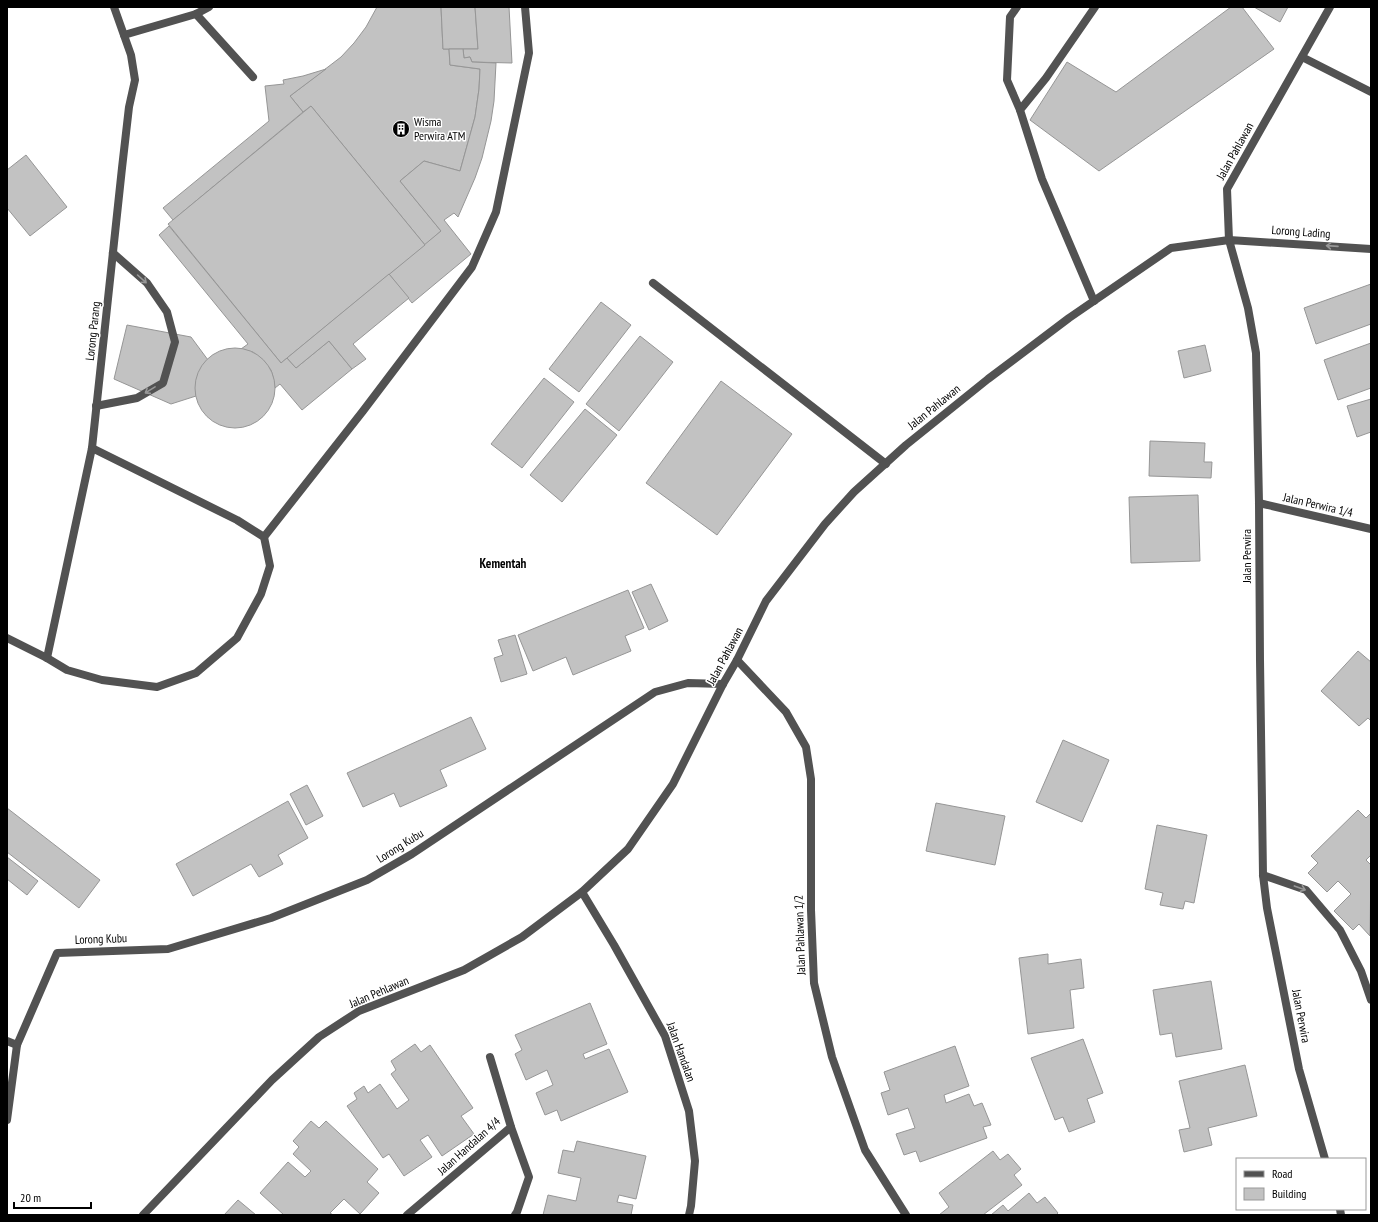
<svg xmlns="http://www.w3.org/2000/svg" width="1378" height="1222" viewBox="0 0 1378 1222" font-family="'PT Sans Narrow',sans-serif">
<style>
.building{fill:#c2c2c2;stroke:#969696}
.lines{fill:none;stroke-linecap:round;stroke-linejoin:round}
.lane{stroke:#525252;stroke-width:8}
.street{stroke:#525252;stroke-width:8}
.oneway{stroke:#979797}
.labels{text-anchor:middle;stroke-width:3;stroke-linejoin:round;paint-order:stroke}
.poi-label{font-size:12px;fill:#000;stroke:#fff;text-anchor:start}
.street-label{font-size:12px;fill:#000;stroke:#fff}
.neighbourhood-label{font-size:13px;font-weight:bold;fill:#000;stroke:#fff}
</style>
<rect width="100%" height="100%" fill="#fff"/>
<g class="building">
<path d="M377 7H441L443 49H449L450 65 480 69 479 89 475 117 460 171 424 161 400 181 441 231 425 245 311 106 303 112 290 96 341 57 354 43 366 27Z"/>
<path d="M441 7H475L478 49H443Z"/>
<path d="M475 7H509L512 63 472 62 470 57 464 58 463 49H478Z"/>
<path d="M1231 7H1242L1274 49 1099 171 1030 120 1067 62 1116 92Z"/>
<path d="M1254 7H1288L1280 22Z"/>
<path d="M449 49H463L464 58 470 57 472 62 496 63 494 101 491 121 482 158 475 178 458 217 454 213 444 220 471 254 412 303 389 274 441 231 400 181 424 161 460 171 475 117 479 89 480 69 450 65Z"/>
<path d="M326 69 290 96 303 112 173 220 163 208 269 121 265 86 284 84 283 80 303 76Z"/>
<path d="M311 106 425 245 281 363 168 224Z"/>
<path d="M26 155 67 207 30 236 7 208V170Z"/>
<path d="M169 226 281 363 287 358 296 368 329 341 352 369 302 410 280 384 275 388 273 377 271 370 263 360 253 352 241 349 248 344 159 235Z"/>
<path d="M389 274 409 298 353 344 366 359 352 369 329 341 296 368 287 358Z"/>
<path d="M1371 284V324L1316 344 1304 308Z"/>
<path d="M601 302 631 325 579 392 549 369Z"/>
<path d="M127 325 191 337 208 360 198 375 196 386V396L171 404 114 379Z"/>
<path d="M640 336 673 362 619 431 586 404Z"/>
<path d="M1371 343V388L1338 400 1324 360Z"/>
<path d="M1205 345 1211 371 1184 378 1178 351Z"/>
<circle cx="235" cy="388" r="40"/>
<path d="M544 378 574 402 522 468 491 444Z"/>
<path d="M721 381 792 434 717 535 646 483Z"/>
<path d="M1371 399V432L1357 437 1347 406Z"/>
<path d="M585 409 617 435 562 502 530 475Z"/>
<path d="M1150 441 1205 443 1204 462H1212L1211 478 1149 476Z"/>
<path d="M1198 495 1200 561 1131 563 1129 497Z"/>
<path d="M651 584 668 621 649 630 632 592Z"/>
<path d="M628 590 644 628 625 636 631 651 573 675 566 657 533 671 518 635Z"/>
<path d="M515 635 527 674 501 682 494 658 503 655 498 640Z"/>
<path d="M1358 651 1371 662V721L1368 718 1359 726 1321 691Z"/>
<path d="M471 717 486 749 440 770 447 786 400 807 394 793 363 807 347 773Z"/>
<path d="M1063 740 1109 760 1082 822 1036 802Z"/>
<path d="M307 785 323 816 306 825 290 794Z"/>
<path d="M288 801 308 838 278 855 283 864 259 877 251 864 193 896 176 864Z"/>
<path d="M936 803 1005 816 995 865 926 851Z"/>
<path d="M7 808 100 880 79 908 7 852Z"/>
<path d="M1358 810 1366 818 1371 813V855L1366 860 1371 865 1370 936 1359 924 1353 930 1334 911 1351 894 1338 881 1327 892 1308 873 1318 863 1311 856Z"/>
<path d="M1157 825 1207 835 1194 903 1185 901 1183 909 1160 905 1163 893 1145 889Z"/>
<path d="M7 857 38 881 27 895 7 879Z"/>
<path d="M1048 954V964L1081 959 1084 988 1070 990 1074 1028 1028 1034 1019 958Z"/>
<path d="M1211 981 1222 1049 1176 1057 1172 1033 1160 1035 1153 990Z"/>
<path d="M590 1003 607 1044 583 1054 585 1059 609 1049 628 1092 561 1121 557 1110 545 1115 536 1093 553 1085 547 1070 526 1080 515 1054 522 1050 515 1035Z"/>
<path d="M1083 1039 1103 1093 1087 1099 1095 1122 1069 1132 1063 1117 1055 1120 1031 1058Z"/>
<path d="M415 1044 421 1052 430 1045 473 1108 461 1116 474 1134 442 1156 428 1135 420 1140 432 1157 404 1176 389 1154 383 1158 347 1106 357 1099 354 1093 364 1086 368 1093 380 1084 397 1109 409 1100 391 1074 396 1070 391 1061Z"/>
<path d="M955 1046 969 1086 944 1095 946 1103 969 1094 974 1106 982 1103 991 1125 983 1127 987 1138 920 1162 916 1151 904 1155 896 1134 915 1128 908 1108 888 1115 881 1093 890 1090 884 1072Z"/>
<path d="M1245 1065 1257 1116 1208 1128 1212 1145 1184 1152 1179 1130 1190 1128 1179 1081Z"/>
<path d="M311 1121 319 1128 326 1121 378 1169 367 1182 379 1193 360 1214 344 1199 330 1213 333 1215H284L260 1193 288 1162 305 1177 311 1171 293 1154 299 1147 293 1141Z"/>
<path d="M577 1141 646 1156 636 1199 619 1195 617 1202 633 1205 631 1215H543L548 1195 576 1201 581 1178 558 1173 563 1150 574 1152Z"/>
<path d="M993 1151 1000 1160 1008 1154 1021 1169 1014 1175 1022 1185 983 1215H939L949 1207 939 1193Z"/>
<path d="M1029 1193 1037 1203 1045 1197 1058 1213 1056 1215H991L1003 1205 1008 1211Z"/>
<path d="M238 1200 256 1215H224Z"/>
</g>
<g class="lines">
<g class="lane">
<path d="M1017 7 1010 17 1007 80 1020 110"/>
<path d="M196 14 253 77"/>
<path d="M124 35 196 14 209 7"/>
<path d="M1302 57 1371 92"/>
<path d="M1094 301 1042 179 1020 110 1046 78 1095 7"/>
<path d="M96 406 137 398 163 383 175 342 167 312 147 283 113 253"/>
</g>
<g class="street">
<path d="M653 283 886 464"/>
<path d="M1259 503 1371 529"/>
<path d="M264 537 363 411 472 267 496 212 529 53 525 7"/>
<path d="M7 638 47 658 67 670 102 680 157 687 196 673 237 638 261 594 270 566 264 537 237 520 92 448"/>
<path d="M47 658 92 448 122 168 129 107 135 80 131 55 114 7"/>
<path d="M737 660 786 712 806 747 811 779V910L814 983 832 1057 865 1150 906 1215"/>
<path d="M1263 875 1306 890 1340 930 1361 971 1371 1000"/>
<path d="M582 892 614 945 665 1036 689 1111 695 1161 691 1206 689 1215"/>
<path d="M7 1041 17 1045"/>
<path d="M7 1120 17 1045 57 953 168 949 271 918 367 880 412 854 655 692 688 683 723 684"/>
<path d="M511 1127 529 1177 517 1212 515 1215"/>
<path d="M1325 1159 1299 1069 1267 908 1263 875 1260 660 1259 503 1256 353 1248 308 1229 240 1371 249"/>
<path d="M1340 1209 1341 1215"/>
<path d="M143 1215 272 1080 319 1037 359 1011 464 970 522 937 582 892 628 849 673 784 723 684 737 660 766 601 825 524 854 492 906 445 988 379 1069 318 1171 248 1229 240 1227 189 1330 7"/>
<path d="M407 1215 511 1127 490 1057"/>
</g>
</g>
<defs><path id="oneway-shaft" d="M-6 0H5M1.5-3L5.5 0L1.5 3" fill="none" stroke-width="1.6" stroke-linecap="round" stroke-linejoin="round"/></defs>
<g class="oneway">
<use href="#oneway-shaft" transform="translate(1332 246) rotate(-176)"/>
<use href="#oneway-shaft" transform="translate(142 279) rotate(42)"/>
<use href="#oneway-shaft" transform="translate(150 390) rotate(148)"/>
<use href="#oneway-shaft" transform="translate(1300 888) rotate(20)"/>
</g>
<defs>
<g id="building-disc" transform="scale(0.9)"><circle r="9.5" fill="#000" stroke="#fff"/><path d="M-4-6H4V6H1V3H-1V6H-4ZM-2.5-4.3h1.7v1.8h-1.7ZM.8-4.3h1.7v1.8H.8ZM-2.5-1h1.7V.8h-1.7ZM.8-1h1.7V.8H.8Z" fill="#fff"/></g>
</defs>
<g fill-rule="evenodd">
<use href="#building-disc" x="401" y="129"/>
</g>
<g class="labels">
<g class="poi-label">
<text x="414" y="126">Wisma<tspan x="414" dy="14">Perwira ATM</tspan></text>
</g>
<g class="street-label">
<text transform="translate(1235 151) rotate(-61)" y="4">Jalan Pahlawan</text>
<text transform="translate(1301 232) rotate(4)" y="4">Lorong Lading</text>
<text transform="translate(93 331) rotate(-84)" y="4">Lorong Parang</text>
<text transform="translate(934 407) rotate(-39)" y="4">Jalan Pahlawan</text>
<text transform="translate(1318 505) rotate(13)" y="4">Jalan Perwira 1/4</text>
<text transform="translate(1247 556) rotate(-90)" y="4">Jalan Perwira</text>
<text transform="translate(725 656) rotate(-62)" y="4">Jalan Pahlawan</text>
<text transform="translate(400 846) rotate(-32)" y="4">Lorong Kubu</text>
<text transform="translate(800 935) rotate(-92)" y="4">Jalan Pahlawan 1/2</text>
<text transform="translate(101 939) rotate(-2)" y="4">Lorong Kubu</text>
<text transform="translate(379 992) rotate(-23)" y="4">Jalan Pehlawan</text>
<text transform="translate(1301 1016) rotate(79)" y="4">Jalan Perwira</text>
<text transform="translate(681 1052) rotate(70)" y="4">Jalan Handalan</text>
<text transform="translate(469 1146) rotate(-42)" y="4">Jalan Handalan 4/4</text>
</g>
<g class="neighbourhood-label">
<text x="503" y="568">Kementah</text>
</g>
</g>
<rect width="1378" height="1222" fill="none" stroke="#000000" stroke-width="16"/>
<rect x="1236" y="1158" width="130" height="52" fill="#ffffff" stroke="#999999"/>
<rect x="1244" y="1171" width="20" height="6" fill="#525252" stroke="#999999"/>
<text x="1272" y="1178" font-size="12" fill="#000000">Road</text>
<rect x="1244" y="1188" width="20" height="12" fill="#c2c2c2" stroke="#999999"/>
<text x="1272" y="1198" font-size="12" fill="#000000">Building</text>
<path d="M14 1202v6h77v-6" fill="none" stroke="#000000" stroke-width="2"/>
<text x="20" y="1202" font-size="12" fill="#000000" stroke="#ffffff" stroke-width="3" paint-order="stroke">20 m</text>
</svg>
